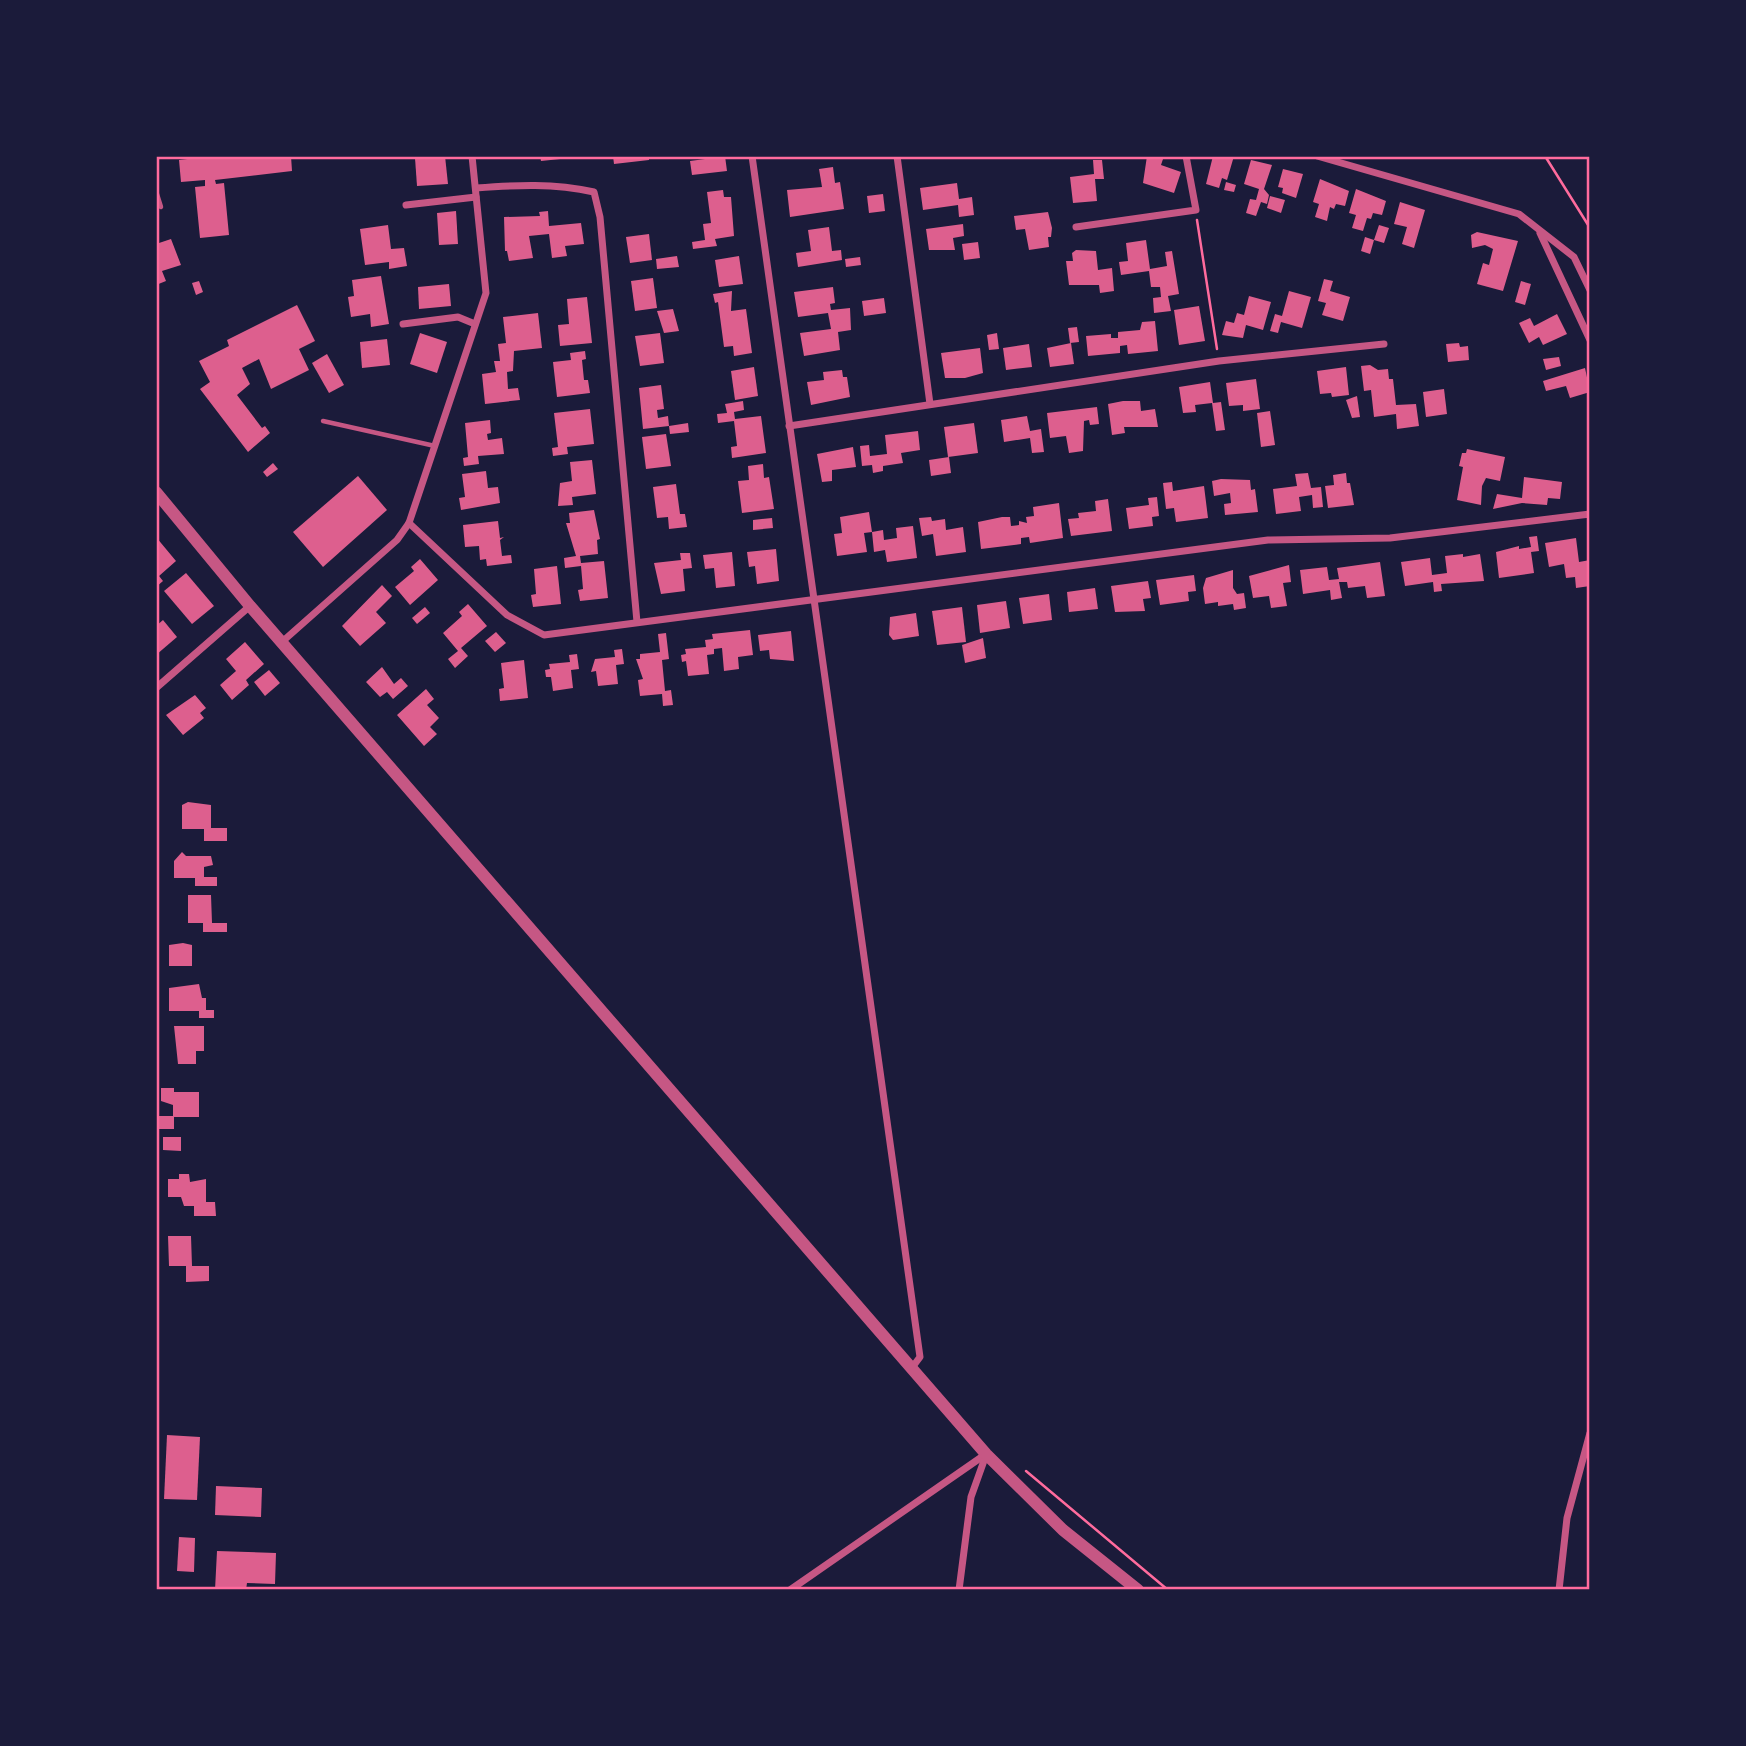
<svg xmlns="http://www.w3.org/2000/svg" width="1746" height="1746" viewBox="0 0 1746 1746" font-family="Figtree,sans-serif">
<style>
.building{fill:#dd5f8e}
.lines{fill:none;stroke-linecap:round;stroke-linejoin:round}
.path{stroke:#ff6b9d;stroke-width:2.5}
.service{stroke:#c65784;stroke-width:4.5}
.minor{stroke:#c65784;stroke-width:7}
.tertiary{stroke:#c65784;stroke-width:12}
.neatline{fill:none;stroke:#ff6b9d;stroke-width:2.5}
</style>
<rect width="100%" height="100%" fill="#1b1b3a"/>
<g class="building">
<path d="M213 156H291L292 171 215 180 216 184 224 183 229 235 200 238 195 187 205 186V180L181 182 179 160Z"/>
<path d="M445 156 448 184 417 186 415 158Z"/>
<path d="M540 156H570V158L541 161Z"/>
<path d="M613 156H649V160L614 164Z"/>
<path d="M704 156H725L727 171 692 175 690 161 705 159Z"/>
<path d="M1147 156H1164L1161 165 1181 172 1174 193 1143 183Z"/>
<path d="M1213 156H1234L1227 180 1222 178 1219 188 1206 184Z"/>
<path d="M1093 160H1102L1104 179H1095L1097 201 1073 203 1070 177 1094 174Z"/>
<path d="M1251 160 1272 165 1264 189 1269 195 1267 204 1261 202 1256 216 1246 213 1250 199 1256 200 1259 189 1244 184Z"/>
<path d="M833 167 835 183 840 182 844 209 790 217 787 190 822 187 819 169Z"/>
<path d="M1283 169 1303 174 1296 198 1282 193 1283 188 1278 187Z"/>
<path d="M1320 179 1349 191 1345 206 1336 204 1334 209 1330 207 1327 221 1315 217 1319 204 1313 202Z"/>
<path d="M1226 182 1236 185 1234 192 1224 190Z"/>
<path d="M957 183 959 199 972 197 974 215 959 217 958 205 923 210 920 188Z"/>
<path d="M1356 189 1386 201 1382 215 1373 213 1371 219 1367 218 1363 231 1352 228 1356 215 1349 213Z"/>
<path d="M723 190 724 197H731L734 236 715 239 717 246 693 249 692 242 705 240 703 224 711 223 707 192Z"/>
<path d="M883 194 885 211 869 213 867 196Z"/>
<path d="M1270 196 1285 200 1281 213 1267 208Z"/>
<path d="M1400 202 1425 210 1414 248 1402 244 1407 227 1394 224Z"/>
<path d="M456 211 458 244 439 245 437 213Z"/>
<path d="M548 211 549 226 581 223 584 244 565 246 567 256 552 258 549 234 529 236 533 258 509 261 507 251H505L504 217 540 216 539 212Z"/>
<path d="M1048 212 1052 228 1051 237H1048L1049 247 1029 250 1025 229 1016 230 1014 216Z"/>
<path d="M963 224 964 236 953 238 955 250H929L926 229Z"/>
<path d="M388 225 391 249 404 248 407 266 389 269V262L365 265 360 229Z"/>
<path d="M1379 225 1389 228 1384 243 1374 240Z"/>
<path d="M829 227 832 251 841 250 842 260 798 267 796 253 811 251 808 230Z"/>
<path d="M1477 232 1518 241 1503 291 1477 284 1483 263 1489 265 1493 249 1485 245 1472 248 1471 235Z"/>
<path d="M649 234 652 260 630 263 626 237Z"/>
<path d="M1365 237 1374 240 1370 254 1361 251Z"/>
<path d="M171 239 181 265 162 271 166 281 156 285V244Z"/>
<path d="M1146 240 1150 269 1167 266 1165 252 1172 251 1179 294 1168 296 1171 311 1154 313 1153 298 1161 297 1160 287H1151L1149 271 1121 275 1119 262 1128 261 1126 243Z"/>
<path d="M978 242 980 258 964 260 962 244Z"/>
<path d="M1076 250 1096 251 1098 270 1112 268 1114 291 1100 293 1099 285H1069L1066 261H1073L1072 253Z"/>
<path d="M677 256 679 267 657 269 656 259Z"/>
<path d="M739 256 743 284 719 287 715 260Z"/>
<path d="M860 257 861 265 846 267 845 259Z"/>
<path d="M381 276 389 324 371 327 370 314 351 317 348 297 354 296 352 280Z"/>
<path d="M653 278 657 308 635 311 631 281Z"/>
<path d="M1324 279 1333 281 1330 291 1350 297 1343 321 1322 315 1326 303 1318 301Z"/>
<path d="M199 281 203 292 196 295 192 283Z"/>
<path d="M1521 281 1531 284 1525 305 1515 302Z"/>
<path d="M449 284 451 306 419 309 418 287Z"/>
<path d="M833 287 835 303 830 304 831 310 850 308 851 330 838 332 840 350 804 356 800 333 831 329 828 313 798 317 794 292Z"/>
<path d="M732 291 731 311 746 309 752 353 734 356 733 346 724 347 718 302 715 303 713 294Z"/>
<path d="M1289 291 1311 297 1302 328 1281 322 1278 333 1270 331 1275 314 1282 316Z"/>
<path d="M1249 296 1271 302 1263 330 1246 325 1243 338 1222 335 1226 321 1234 323 1237 313 1244 315Z"/>
<path d="M587 297 592 343 560 346 558 325 569 324 567 299Z"/>
<path d="M884 298 886 313 864 316 862 301Z"/>
<path d="M297 305 315 341 299 349 309 370 271 389 259 359 242 368 250 384 237 395 262 428 265 426 270 433 248 452 200 389 210 382 199 361 229 346 227 340Z"/>
<path d="M1199 306 1205 341 1179 345 1174 310Z"/>
<path d="M673 309 679 331 664 333 657 311Z"/>
<path d="M538 313 542 348 514 351 513 371 507 372 508 389 518 388 520 400 485 404 482 374 496 372 494 361H500L498 344 506 343 503 317Z"/>
<path d="M1557 314 1567 334 1543 345 1539 337 1529 343 1519 323 1530 318 1534 326Z"/>
<path d="M1155 321 1158 351 1128 354 1127 345 1120 346V353L1088 356 1086 336 1111 334V338H1118V332L1140 330 1142 322Z"/>
<path d="M1077 327 1079 342 1070 343 1068 328Z"/>
<path d="M420 333 447 342 437 373 410 364Z"/>
<path d="M660 333 664 363 640 366 635 336Z"/>
<path d="M997 333 999 349 989 350 987 335Z"/>
<path d="M387 339 390 365 362 368 360 342Z"/>
<path d="M1071 343 1074 364 1050 367 1047 348Z"/>
<path d="M1459 343 1460 347 1468 346 1469 360 1448 362 1446 344Z"/>
<path d="M1029 344 1032 367 1006 370 1003 348Z"/>
<path d="M980 348 983 373 965 378H945L941 353Z"/>
<path d="M585 351 586 359 582 360 584 380H588L590 393 557 397 553 362 571 360 570 353Z"/>
<path d="M327 354 344 385 329 393 312 363Z"/>
<path d="M1559 357 1561 366 1546 370 1543 359Z"/>
<path d="M1370 365 1378 370 1388 369 1389 379H1393L1396 405 1416 404 1419 426 1397 429 1396 414 1374 417 1371 390 1364 391 1361 366Z"/>
<path d="M754 367 758 396 735 400 731 371Z"/>
<path d="M1346 367 1349 395 1332 397 1331 393 1320 394 1317 371Z"/>
<path d="M1585 368 1590 392 1570 398 1566 386 1546 391 1543 381Z"/>
<path d="M842 370 843 377H847L850 397 811 405 807 382 824 380 823 372Z"/>
<path d="M1256 379 1260 409 1243 411V405L1229 406 1226 383Z"/>
<path d="M1210 382 1213 403 1221 402 1225 430 1216 431 1212 403 1195 405 1196 412 1183 413 1179 387Z"/>
<path d="M661 385 664 409 657 410 658 418 668 416 669 426 643 429 639 388Z"/>
<path d="M1444 389 1447 414 1426 417 1423 392Z"/>
<path d="M1357 396 1360 417 1352 418 1346 400Z"/>
<path d="M743 401 744 410 734 412 735 419 761 416 766 453 732 458 731 447 737 446 734 421 718 423 717 414 727 413 725 404Z"/>
<path d="M1123 401H1140L1141 411 1155 409 1158 427H1124L1125 433 1112 435 1108 404Z"/>
<path d="M1097 407 1099 424 1090 425 1089 420 1084 421 1083 451 1069 453 1066 436 1050 438 1047 413Z"/>
<path d="M590 409 594 444 567 447 568 454 553 456 552 448 558 447 554 413Z"/>
<path d="M1270 411 1275 445 1261 447 1257 413Z"/>
<path d="M1027 416 1030 431 1041 429 1044 452 1032 453 1030 438 1004 442 1001 420Z"/>
<path d="M490 420 491 433 487 434 488 440 502 438 504 454 478 456 479 464 464 466 463 458 468 457 465 423Z"/>
<path d="M688 423 689 432 670 434 669 426Z"/>
<path d="M974 423 978 453 948 457 944 427Z"/>
<path d="M918 431 920 450 901 453 903 463 883 466V471L873 473 872 465 862 466 860 446 869 445 870 456 887 454 885 435Z"/>
<path d="M666 434 671 466 646 469 642 437Z"/>
<path d="M853 447 856 467 832 470V481L822 482 817 454Z"/>
<path d="M1467 449 1505 457 1500 481 1486 478 1482 486 1481 505 1457 500 1463 467 1459 466 1462 453H1466Z"/>
<path d="M949 457 951 473 931 476 929 460Z"/>
<path d="M592 460 596 494 572 497 573 505 558 506 560 483 572 481 570 462Z"/>
<path d="M273 463 278 469 267 477 263 472Z"/>
<path d="M763 464 764 478 769 477 774 509 742 513 738 481 749 480 748 466Z"/>
<path d="M486 471 488 488 498 487 500 503 461 510 459 498 465 497 462 474Z"/>
<path d="M1308 473 1311 488 1321 487 1323 507 1313 508 1312 495 1299 497 1301 511 1276 514 1273 489 1297 486 1295 474Z"/>
<path d="M1346 473 1347 483H1350L1354 505 1328 508 1325 486 1334 485 1333 475Z"/>
<path d="M358 476 387 510 323 567 293 532Z"/>
<path d="M1524 477 1562 482 1560 499 1548 498 1547 505 1522 503 1493 509 1497 494 1522 498Z"/>
<path d="M1221 479 1250 480 1251 490 1255 489 1258 512 1225 515 1224 504 1231 503 1230 493 1214 496 1212 481Z"/>
<path d="M1172 482 1173 491 1204 486 1208 518 1176 522 1174 508 1166 509 1163 483Z"/>
<path d="M676 484 680 514H685L687 527 669 529 668 517 657 518 653 487Z"/>
<path d="M1157 497 1159 516 1152 517 1153 526 1129 529 1126 508 1149 505 1148 498Z"/>
<path d="M1108 499 1112 531 1071 536 1068 519 1079 518 1078 513 1096 511 1095 501Z"/>
<path d="M1059 503 1063 538 1030 543 1029 537 1021 538V544L981 549 978 522 1002 517H1010L1011 526 1019 525V521L1027 523 1026 517 1034 516 1033 507Z"/>
<path d="M594 510 600 539 597 540 598 554 580 556 581 563 604 561 608 598 580 601 578 590 583 589 581 566 565 568 564 558 576 556 566 523H570L569 513Z"/>
<path d="M869 512 872 532 883 530 884 540 897 538 896 528 913 526 917 558 887 562 885 550 874 552 872 532 864 533 867 552 837 556 834 534 842 533 840 517Z"/>
<path d="M931 517 932 521 945 519 946 530 963 527 966 552 936 556 933 534 922 536 919 518Z"/>
<path d="M772 518 773 528 753 530V520Z"/>
<path d="M498 521 500 538 504 537 500 540 502 556 511 555 512 563 487 566 486 559 480 560 479 546 465 547 463 525Z"/>
<path d="M1537 536 1539 551 1531 552 1534 573 1499 578 1496 552 1519 546V549L1531 547 1529 537Z"/>
<path d="M156 537 176 561 159 576 163 581 156 587Z"/>
<path d="M1576 538 1579 562 1590 560V586L1576 588 1575 577 1566 578 1564 564 1549 567 1545 543Z"/>
<path d="M776 549 779 581 757 584 755 566 749 567 747 552Z"/>
<path d="M732 552 735 586 716 588 714 568 705 569 703 555Z"/>
<path d="M680 553H690L692 568 683 569 685 591 661 594 654 563 681 560Z"/>
<path d="M1463 554V557L1480 554 1484 581 1441 584 1442 591 1434 592 1433 582 1405 586 1401 562 1430 558 1432 575 1447 573 1445 556Z"/>
<path d="M420 559 438 580 410 605 395 587 414 571 411 567Z"/>
<path d="M1380 562 1385 596 1367 598 1365 586 1348 588 1347 582H1339L1342 598 1331 600 1330 590 1303 594 1300 570 1327 567 1329 580 1339 579 1337 568Z"/>
<path d="M1289 565 1291 582 1283 583 1287 606 1271 608 1269 596 1253 598 1249 576Z"/>
<path d="M557 566 561 604 533 607 531 595 536 594 534 569Z"/>
<path d="M1233 570V588L1237 594 1244 593 1246 608 1234 610 1233 604 1218 606V602L1205 604 1203 588 1206 578Z"/>
<path d="M186 573 214 606 192 624 164 591Z"/>
<path d="M1194 575 1196 591 1188 592 1189 601 1160 605 1156 580Z"/>
<path d="M1148 581 1151 598 1143 599 1145 611 1115 612 1111 586Z"/>
<path d="M382 585 392 596 376 612 386 623 360 646 342 626Z"/>
<path d="M1095 588 1098 609 1069 612 1067 592Z"/>
<path d="M1049 594 1052 620 1023 624 1019 598Z"/>
<path d="M1006 601 1010 628 980 633 977 605Z"/>
<path d="M468 604 487 626 461 648 468 656 455 668 448 659 458 651 443 633 462 616 459 612Z"/>
<path d="M425 607 430 613 417 624 412 618Z"/>
<path d="M962 607 966 642 937 645 932 611Z"/>
<path d="M916 613 919 636 893 640 889 635 890 617Z"/>
<path d="M163 620 177 637 156 655V626Z"/>
<path d="M750 630 753 655 738 657 739 669 724 671 722 648 714 649V654L707 655 709 674 688 676 686 661 682 662 681 655 686 654 685 649 706 647 705 640 713 639 712 634Z"/>
<path d="M791 631 794 661 770 659 769 650 760 651 758 635Z"/>
<path d="M496 632 506 643 495 652 485 641Z"/>
<path d="M666 633 669 659 662 660 665 691 671 690 673 705 663 706 662 694 640 696 638 680 643 679 636 659H640V654L660 652 658 634Z"/>
<path d="M983 638 986 658 965 663 962 645Z"/>
<path d="M245 642 264 664 246 680 249 685 232 700 220 685 236 671 226 659Z"/>
<path d="M622 649 624 664 616 665 618 684 598 686 596 671 591 672 595 659 615 657 614 650Z"/>
<path d="M577 654 579 669 571 670 573 688 553 691 551 677H546L545 670 550 669 549 664 570 662 569 655Z"/>
<path d="M524 660 528 698 500 701 499 689 504 688 501 663Z"/>
<path d="M382 667 394 684 401 678 408 686 393 699 387 692 380 697 366 682Z"/>
<path d="M269 670 280 683 265 696 254 682Z"/>
<path d="M426 689 434 699 427 705 439 718 430 727 437 734 424 746 397 715Z"/>
<path d="M195 695 206 708 200 713 204 718 183 735 166 715Z"/>
<path d="M188 802 211 805V828H227V841H204V829H182V805Z"/>
<path d="M182 852 186 856H211L213 865 204 867V877H217V886H195V878H174V861Z"/>
<path d="M188 895H211L212 923H227V932H203V923H188Z"/>
<path d="M183 943 192 945V966H169V945Z"/>
<path d="M199 984 202 998H206V1010H214V1018H199V1011H169V988Z"/>
<path d="M174 1026H204V1051H196V1064H178Z"/>
<path d="M161 1088H174V1092H199V1117H174V1129H156V1116H173V1105L161 1101Z"/>
<path d="M163 1137H181V1151L163 1150Z"/>
<path d="M179 1174H189L190 1182 206 1179V1202H215L216 1216H194V1206H184L181 1197H168V1179H179Z"/>
<path d="M168 1236H191L192 1266H209V1281L186 1282V1266H169Z"/>
<path d="M167 1435 200 1437 197 1500 164 1499Z"/>
<path d="M216 1486 262 1488 261 1517 215 1515Z"/>
<path d="M179 1537 195 1538 194 1572 177 1571Z"/>
<path d="M217 1551 276 1553 275 1584 247 1583 246 1590H215Z"/>
</g>
<g class="lines">
<g class="path">
<path d="M1545 156 1590 228"/>
<path d="M1197 220 1217 349"/>
<path d="M1026 1471 1168 1590"/>
</g>
<g class="service">
<path d="M156 191 161 207"/>
<path d="M323 421 435 446"/>
</g>
<g class="minor">
<path d="M752 156 920 1357 911 1369"/>
<path d="M897 156 930 404"/>
<path d="M1317 156 1519 214 1574 257 1590 290"/>
<path d="M476 188C517 185 553 183 594 192L600 217 637 622"/>
<path d="M406 205 476 197"/>
<path d="M1076 227 1196 210 1186 156"/>
<path d="M1540 233 1590 340"/>
<path d="M403 324 458 317 475 324"/>
<path d="M789 426 1219 361 1384 344"/>
<path d="M409 523 507 615 544 635 1268 540 1390 538 1590 514"/>
<path d="M283 641 397 540 409 523 486 293 472 156"/>
<path d="M156 688 250 606"/>
<path d="M790 1590 986 1454"/>
<path d="M959 1590 971 1497 986 1455"/>
<path d="M1559 1590 1567 1518 1590 1433"/>
</g>
<path class="tertiary" d="M156 492 250 606 986 1454 1063 1530 1138 1590"/>
</g>
<rect width="1746" height="1746" fill="none" stroke="#1b1b3a" stroke-width="315"/>
<rect x="158" y="158" width="1430" height="1430" class="neatline"/>
</svg>
